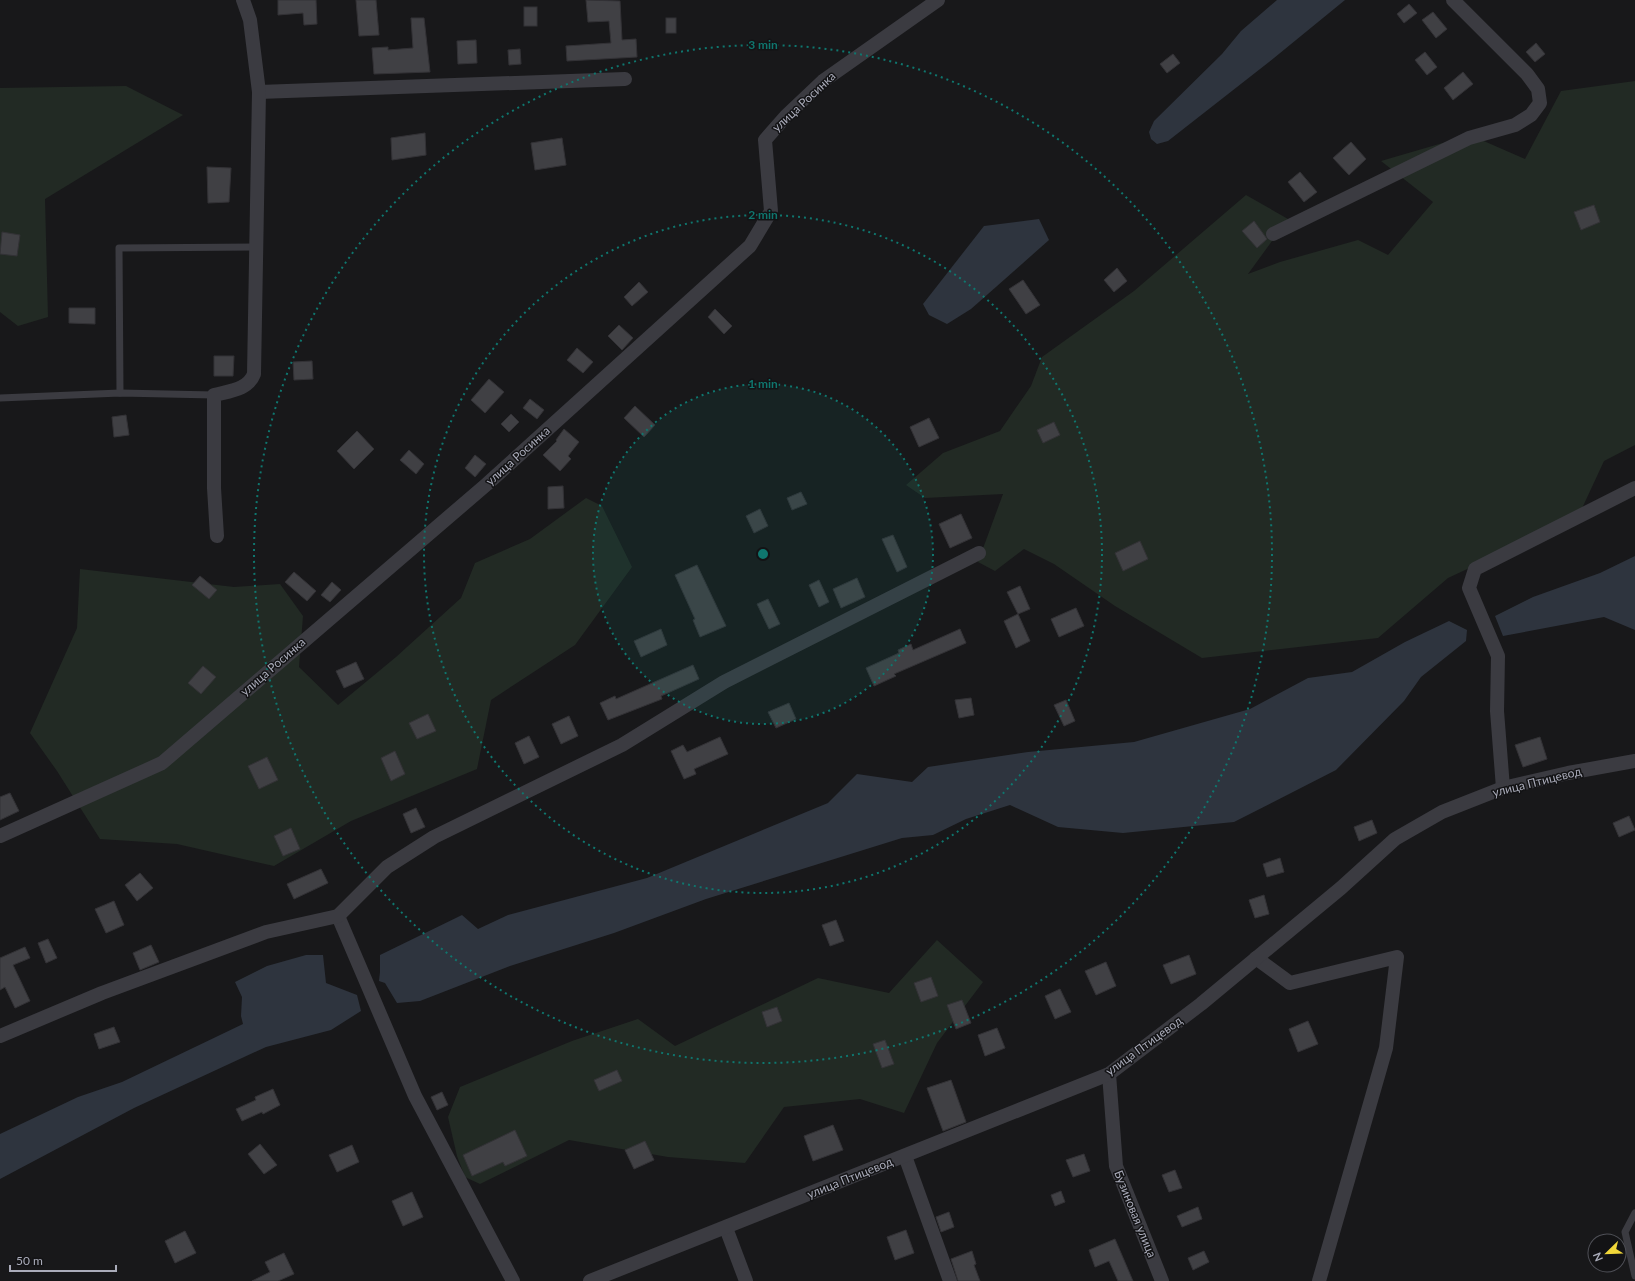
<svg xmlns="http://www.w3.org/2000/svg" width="1635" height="1281" viewBox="0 0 1635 1281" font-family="Lato,sans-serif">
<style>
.green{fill:#222a24}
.water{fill:#2e343e}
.building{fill:#404044;stroke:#333236}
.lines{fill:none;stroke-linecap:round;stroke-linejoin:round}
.lane{stroke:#3b3b41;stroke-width:7}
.street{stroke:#3b3b41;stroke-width:14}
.ring{fill:none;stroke:#0f766e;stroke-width:2;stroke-dasharray:2 4}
.labels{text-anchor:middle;stroke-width:3;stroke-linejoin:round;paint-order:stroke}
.street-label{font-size:12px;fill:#aaacba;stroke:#131315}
.centre{fill:#0f766e;stroke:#131315;stroke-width:2}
.ring-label{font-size:12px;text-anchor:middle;font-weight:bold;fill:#0f766e;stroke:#131315;stroke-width:3;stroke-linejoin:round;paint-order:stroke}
</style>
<rect width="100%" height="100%" fill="#18181a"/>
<g class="green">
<path d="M1635 81V445L1604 461 1578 517 1448 578 1378 638 1202 658 1115 606 1054 564 1024 549 995 571 978 562 1003 494 925 498 906 485 943 453 1000 431 1031 386 1042 357 1134 291 1246 195 1288 219 1248 274 1280 262 1358 240 1388 255 1433 202 1381 161 1470 135 1525 159 1561 91Z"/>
<path d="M126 86 183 115 45 199 48 317 18 326 0 312V88Z"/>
<path d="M586 498 602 506 632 567 575 645 491 700 477 769 351 821 274 866 177 844 100 839 57 771 30 733 77 628 80 569 234 587 280 584 303 616 299 667 338 705 396 657 461 598 475 563 530 539Z"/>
<path d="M937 940 983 982 937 1043 904 1113 860 1099 784 1107 745 1163 668 1157 569 1140 480 1184 465 1177 457 1156 448 1117 460 1087 572 1041 638 1019 675 1046 818 978 889 993Z"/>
</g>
<g class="water">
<path d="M1277 0H1345L1269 62 1168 141 1157 144 1151 139 1149 132 1154 121 1222 54 1241 31Z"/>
<path d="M1039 219 1049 240 971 309 947 324 929 315 923 304 984 226Z"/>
<path d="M1635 556V630L1604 617 1503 636 1495 616 1533 597 1600 573Z"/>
<path d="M1449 621 1467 630 1466 641 1421 677 1404 701 1336 770 1234 822 1123 833 1058 827 1010 805 966 819 933 835 902 838 706 899 614 933 510 966 420 1001 397 1003 385 983 379 981 380 972V955L462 915 478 929 508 915 647 878 828 803 857 774 912 782 928 767 1028 752 1134 742 1250 709 1308 678 1352 672 1405 642Z"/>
<path d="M306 955H323L326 983 357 995 361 1011 331 1030 266 1047 134 1108 0 1179V1134L78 1097 122 1082 243 1024 241 1016 242 997 235 982 267 966Z"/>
</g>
<g class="building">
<path d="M278 0H316L317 24 304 25 303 13 278 15Z"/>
<path d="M356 0H376L379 35 359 36Z"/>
<path d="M586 0 620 1 622 40 636 39 637 57 567 61 566 46 611 43 609 21 588 22Z"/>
<path d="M1409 4 1417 13 1404 23 1397 14Z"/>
<rect x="524" y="7" width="13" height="19"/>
<path d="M1433 12 1447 29 1436 38 1422 20Z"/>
<path d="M411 18H424L430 72 374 74 372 48 388 47V50L413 48Z"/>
<rect x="666" y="18" width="10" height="15"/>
<path d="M476 40 477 63 458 64 457 41Z"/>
<path d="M1536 43 1545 54 1535 62 1526 52Z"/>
<path d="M520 49 521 64 509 65 508 50Z"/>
<path d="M1425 52 1437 67 1427 75 1415 60Z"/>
<path d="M1173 54 1180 63 1167 73 1160 64Z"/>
<path d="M1463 72 1473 84 1453 100 1444 88Z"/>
<path d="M425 133 426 155 392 160 391 138Z"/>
<path d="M562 138 566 165 535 170 531 143Z"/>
<path d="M1351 142 1366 159 1349 175 1333 158Z"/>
<path d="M207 167 231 168 229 202 208 203Z"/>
<path d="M1300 172 1317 192 1304 202 1288 182Z"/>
<path d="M1594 205 1600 222 1581 230 1574 212Z"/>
<path d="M1254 221 1267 239 1257 248 1242 231Z"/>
<path d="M2 232 20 235 17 256 0 254Z"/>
<path d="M1117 268 1127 281 1114 292 1104 280Z"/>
<path d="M1023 280 1040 305 1026 314 1009 289Z"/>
<path d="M639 282 648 292 632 306 624 297Z"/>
<path d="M69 308H95V324L69 323Z"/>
<path d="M715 309 732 326 724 334 708 317Z"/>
<path d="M619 325 633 338 622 350 608 336Z"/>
<path d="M577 348 593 362 583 373 567 360Z"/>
<path d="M214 356H234L233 376H214Z"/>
<path d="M312 361 313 379 294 380 293 362Z"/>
<path d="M489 379 504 392 485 413 471 400Z"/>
<path d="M530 399 544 410 537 419 523 408Z"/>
<path d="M635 406 655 425 644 437 624 418Z"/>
<path d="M511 414 519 422 509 432 501 424Z"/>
<path d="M126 415 129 435 114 437 112 417Z"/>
<path d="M929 418 939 438 919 447 910 427Z"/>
<path d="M1054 422 1060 435 1043 443 1037 430Z"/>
<path d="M564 429 579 442 568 456 571 459 560 471 543 455 557 441 556 440Z"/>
<path d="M357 431 374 449 354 469 337 451Z"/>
<path d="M409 450 424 464 416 474 400 460Z"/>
<path d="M475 455 486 464 475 477 465 468Z"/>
<path d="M563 486 564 508 548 509V487Z"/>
<path d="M801 492 807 504 792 510 787 498Z"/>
<path d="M760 509 768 526 754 533 746 516Z"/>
<path d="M961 514 972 538 950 548 939 524Z"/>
<path d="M893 535 907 567 897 572 882 539Z"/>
<path d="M1140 541 1148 559 1123 571 1115 553Z"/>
<path d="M697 565 726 626 700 637 693 620 695 619 675 575Z"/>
<path d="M294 572 316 591 307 601 285 582Z"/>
<path d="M200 576 217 590 209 599 192 585Z"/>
<path d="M857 578 865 597 841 608 833 589Z"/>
<path d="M819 580 829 602 819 607 809 585Z"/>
<path d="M332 582 341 590 330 602 321 595Z"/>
<path d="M1020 586 1030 609 1018 614 1007 592Z"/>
<path d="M768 599 780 624 769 629 757 604Z"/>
<path d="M1076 608 1084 626 1059 637 1051 619Z"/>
<path d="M1018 614 1030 641 1016 648 1004 621Z"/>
<path d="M661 629 667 645 641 657 634 641Z"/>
<path d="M960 629 966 643 894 674 896 676 874 686 866 668 899 653 898 650 911 644 913 650Z"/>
<path d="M356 662 364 679 344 688 336 671Z"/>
<path d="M693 665 699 679 661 696 662 699 608 720 600 703 615 696 616 699Z"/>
<path d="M203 666 216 677 201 694 188 683Z"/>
<path d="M971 698 974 715 959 718 955 700Z"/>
<path d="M1066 700 1075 721 1064 726 1054 705Z"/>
<path d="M789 703 796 719 776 728 768 712Z"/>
<path d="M428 714 436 731 417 739 409 723Z"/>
<path d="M569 716 578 736 561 744 552 724Z"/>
<path d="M529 736 539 757 524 764 515 743Z"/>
<path d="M720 737 728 754 694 769 696 774 684 779 671 751 683 745 687 752Z"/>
<path d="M1540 737 1547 759 1523 767 1515 745Z"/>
<path d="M395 751 405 774 391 781 381 758Z"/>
<path d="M267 757 278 780 259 789 248 766Z"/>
<path d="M10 793 19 811 0 820V797Z"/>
<path d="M416 808 425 827 411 833 403 814Z"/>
<path d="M1629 816 1635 830 1619 837 1613 823Z"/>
<path d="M1372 820 1377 833 1359 841 1354 827Z"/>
<path d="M291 828 300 849 283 856 274 836Z"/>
<path d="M1280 858 1284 872 1267 877 1263 864Z"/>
<path d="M321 869 328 883 294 899 287 884Z"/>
<path d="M140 873 153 888 137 901 125 885Z"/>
<path d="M1264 895 1269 914 1255 918 1249 900Z"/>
<path d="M114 901 124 925 106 933 95 909Z"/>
<path d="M836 920 844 941 830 946 822 925Z"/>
<path d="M48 939 57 958 46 963 38 943Z"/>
<path d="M151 945 159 962 140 970 133 953Z"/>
<path d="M25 947 30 958 13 965 30 1001 15 1008 5 987 0 990V958Z"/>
<path d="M1189 955 1196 974 1171 984 1163 965Z"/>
<path d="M1106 962 1116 986 1096 995 1085 971Z"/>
<path d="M931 977 938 996 921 1002 914 983Z"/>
<path d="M1060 989 1071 1012 1055 1019 1045 996Z"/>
<path d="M962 1000 971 1023 956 1029 947 1005Z"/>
<path d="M777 1007 782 1021 767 1027 762 1012Z"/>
<path d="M1308 1021 1318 1044 1298 1052 1289 1029Z"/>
<path d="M114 1027 120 1042 99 1049 94 1034Z"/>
<path d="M997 1028 1005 1048 985 1056 978 1035Z"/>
<path d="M885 1040 894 1064 882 1068 873 1044Z"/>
<path d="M617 1070 622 1081 599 1091 594 1080Z"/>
<path d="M951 1080 966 1122 943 1131 927 1088Z"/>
<path d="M273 1089 280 1105 263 1114 262 1112 242 1121 236 1109 256 1100 255 1097Z"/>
<path d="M442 1092 448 1105 437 1110 431 1097Z"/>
<path d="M833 1125 843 1150 813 1161 804 1136Z"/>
<path d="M515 1130 527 1156 505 1166 503 1162 472 1176 463 1155Z"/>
<path d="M645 1141 654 1160 634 1169 625 1150Z"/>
<path d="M260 1144 277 1165 264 1174 248 1154Z"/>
<path d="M352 1145 359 1162 337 1172 329 1155Z"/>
<path d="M1084 1154 1090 1171 1073 1177 1066 1160Z"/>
<path d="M1175 1170 1182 1188 1169 1192 1162 1175Z"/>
<path d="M1061 1191 1065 1202 1055 1206 1051 1195Z"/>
<path d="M412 1192 423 1217 403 1226 392 1201Z"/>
<path d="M1198 1207 1202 1219 1182 1227 1177 1216Z"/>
<path d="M949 1212 954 1227 941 1232 936 1217Z"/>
<path d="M906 1230 914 1253 895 1260 887 1237Z"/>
<path d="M185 1231 196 1253 175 1263 165 1241Z"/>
<path d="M1115 1239 1133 1281H1118L1109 1261 1095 1267 1089 1250Z"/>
<path d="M972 1251 976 1264 974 1265 980 1281H958L951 1259Z"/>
<path d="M1204 1251 1209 1262 1193 1270 1188 1258Z"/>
<path d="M284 1253 294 1274 278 1281H252L270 1272 265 1262Z"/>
</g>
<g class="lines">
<g class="lane">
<path d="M120 393 119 248 257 247"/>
<path d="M0 398 120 393 214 395"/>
<path d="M1635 1213 1625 1232 1635 1276"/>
</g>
<g class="street">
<path d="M259 92 625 79"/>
<path d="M1273 234 1469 138 1515 125 1531 115 1540 103 1538 89 1527 74 1453 0"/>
<path d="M217 536 214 488V395C229 391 248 390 254 374L259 92 250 20 243 0"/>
<path d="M1503 788 1497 711 1498 656 1469 588 1475 569 1635 488"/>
<path d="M0 836 162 763 487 484 750 246 771 211 765 140 786 116 823 81 938 0"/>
<path d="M338 916 415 1096 513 1281"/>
<path d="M1256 958 1290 983 1397 957 1386 1048 1319 1281"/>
<path d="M0 1036 102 993 266 932 338 916 387 867 434 837 622 745 724 682 979 553"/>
<path d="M1109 1074 1116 1166 1162 1281"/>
<path d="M905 1156 950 1281"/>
<path d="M726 1228 746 1281"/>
<path d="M590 1281 1109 1074 1201 1004 1341 888 1395 839 1442 812 1503 788 1568 773 1635 761"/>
</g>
</g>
<circle cx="763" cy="554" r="170" fill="#0f766e" fill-opacity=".12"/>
<g class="ring">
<circle cx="763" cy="554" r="170"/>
<circle cx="763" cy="554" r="339"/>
<circle cx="763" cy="554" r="509"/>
</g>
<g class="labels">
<g class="street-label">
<text transform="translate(804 102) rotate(-43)" y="4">улица Росинка</text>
<text transform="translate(518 456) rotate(-42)" y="4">улица Росинка</text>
<text transform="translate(273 667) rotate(-41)" y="4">улица Росинка</text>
<text transform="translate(1537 782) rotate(-14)" y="4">улица Птицевод</text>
<text transform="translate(1144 1046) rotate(-36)" y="4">улица Птицевод</text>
<text transform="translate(850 1178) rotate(-22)" y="4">улица Птицевод</text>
<text transform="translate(1135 1214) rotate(68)" y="4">Бузиновая улица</text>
</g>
</g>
<circle cx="763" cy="554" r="6" class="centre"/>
<g class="ring-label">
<text x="763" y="49">3 min</text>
<text x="763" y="219">2 min</text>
<text x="763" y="388">1 min</text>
</g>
<g transform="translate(1607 1253) rotate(247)"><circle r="19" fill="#131315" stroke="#4f5057"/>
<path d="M0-3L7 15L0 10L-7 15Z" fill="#f1d739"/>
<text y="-6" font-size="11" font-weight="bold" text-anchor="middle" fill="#aaacba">N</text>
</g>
<path d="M10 1265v6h106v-6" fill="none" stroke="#aaacba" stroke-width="2"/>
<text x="16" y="1265" font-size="12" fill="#aaacba" stroke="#131315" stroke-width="3" paint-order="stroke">50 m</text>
</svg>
